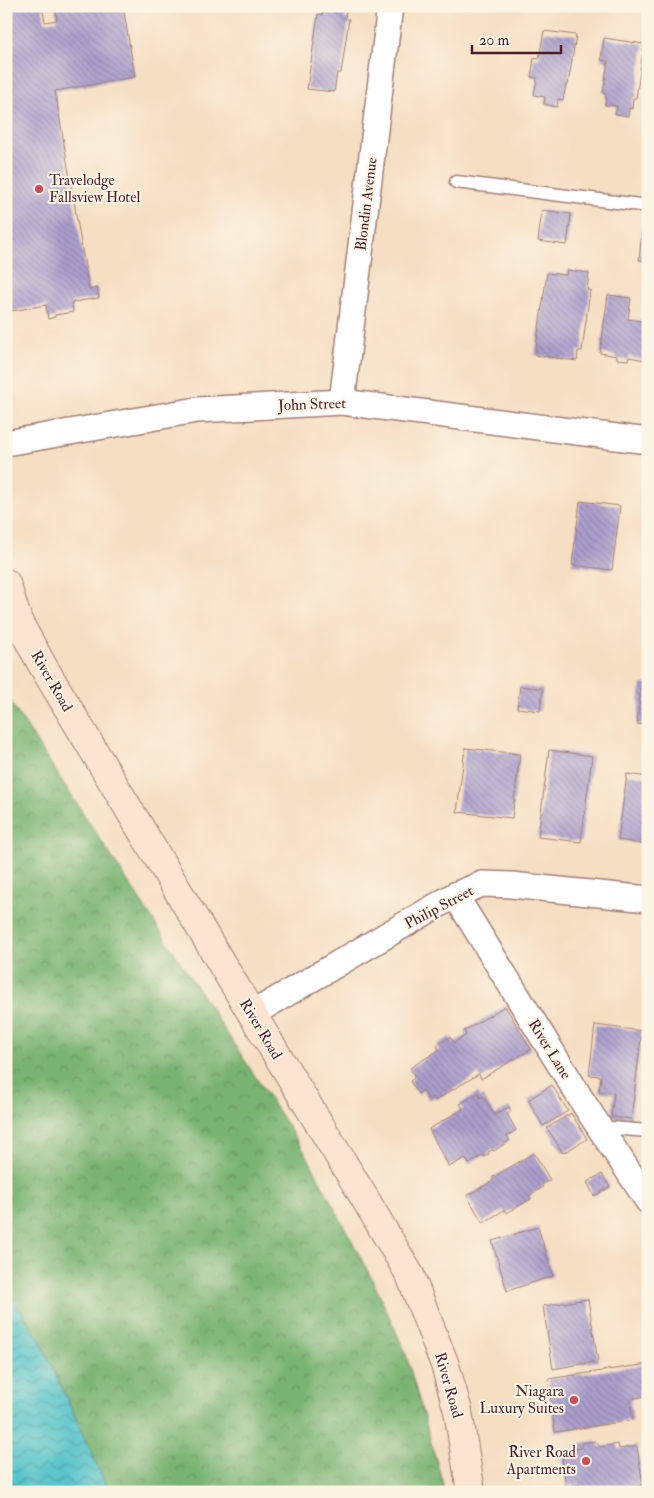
<svg xmlns="http://www.w3.org/2000/svg" width="654" height="1498" viewBox="0 0 654 1498" font-family="'IM FELL Double Pica',serif">
<style>
.forest{fill:url(#forest-crowns);stroke:#62694e}
.water{fill:url(#water-waves);stroke:#50727a}
.building{fill:url(#building-back-hatch)}
.lines{fill:none;stroke-linecap:round;stroke-linejoin:round}
.service-casing{stroke:#a07e76;stroke-width:15}
.minor-casing{stroke:#a07e76;stroke-width:28}
.secondary-casing{stroke:#a07e76;stroke-width:30}
.service{stroke:#fff;stroke-width:12}
.minor{stroke:#fff;stroke-width:25}
.secondary{stroke:#fde4d1;stroke-width:28}
.poi-dot{fill:#d1495b;stroke:#fcf5e5;stroke-width:2}
.labels{text-anchor:middle;stroke-width:4;stroke-linejoin:round;paint-order:stroke}
.poi-label{font-size:15px;fill:#4a1f2b;stroke:#fcf5e5;text-anchor:end}
.street-label{font-size:15px;fill:#4a1f2b;stroke:#fcf5e5}
</style>
<defs>
<pattern id="forest-crowns" width="20" height="18" patternUnits="userSpaceOnUse" patternTransform="scale(1.25)"><rect width="20" height="18" fill="#79b372"/><path d="M2 6a3 3 0 1 1 6 0M12 15a3 3 0 1 1 6 0" fill="none" stroke="#65915e"/></pattern>
<pattern id="water-waves" width="16" height="10" patternUnits="userSpaceOnUse" patternTransform="scale(1.25)"><rect width="16" height="10" fill="#57c4ca"/><path d="M0 5q4-4 8 0t8 0" fill="none" stroke="#4a9fa4"/></pattern>
<pattern id="building-back-hatch" width="6" height="6" patternUnits="userSpaceOnUse" patternTransform="scale(1.25)"><rect width="6" height="6" fill="#ac9fcd"/><path d="M-1 5l2 2M0 0l6 6M5-1l2 2" fill="none" stroke="#8e81a7"/></pattern>
</defs>
<rect width="100%" height="100%" fill="#fcf5e5"/>
<filter id="ink" filterUnits="userSpaceOnUse"><feTurbulence type="fractalNoise" baseFrequency=".02" numOctaves="2"/><feDisplacementMap in="SourceGraphic" scale="10" xChannelSelector="R" yChannelSelector="G"/><feConvolveMatrix kernelMatrix="1 2 1 2 8 2 1 2 1" color-interpolation-filters="sRGB"/></filter>
<filter id="wash" filterUnits="userSpaceOnUse"><feTurbulence type="fractalNoise" baseFrequency=".0096" numOctaves="4" result="noise"/><feDisplacementMap in="SourceGraphic" scale="20" xChannelSelector="R" yChannelSelector="G"/><feGaussianBlur stdDeviation="1.12" result="paint"/><feColorMatrix in="noise" values="0 0 0 0 0 0 0 0 0 0 0 0 0 0 0 0 0 1.4 0 .05"/><feComposite in="paint" operator="in"/></filter>
<g filter="url(#wash)">
<rect width="100%" height="100%" fill="#f5dec2"/>
<path class="forest" d="M6 692 15 709 306 1154 372 1279 405 1351 443 1484V1492H109L41 1342 6 1289Z"/>
<path class="water" d="M6 1289 41 1342 109 1492H6Z"/>
<g id="blocks">
<g class="building">
<path d="M6 6H42L45 22 57 20 55 6H123L135 77 55 91 89 290 97 288 99 298 72 302 73 312 55 315V317L48 319 46 305 6 312Z"/>
<path d="M323 6 346 7 345 19H349L341 73H337L334 92 307 89 318 14 322 15Z"/>
<path d="M544 31 576 35 568 85H566L563 100 558 99 557 107 544 104 545 97 534 95 537 78 531 77 534 58 539 59Z"/>
<path d="M604 38 644 44 636 98H633L632 109 629 108 628 116 615 114 617 106 605 105 606 94 603 93 608 61 601 60Z"/>
<path d="M542 210 571 214 567 245 538 241Z"/>
<path d="M642 231H648V261L639 260Z"/>
<path d="M567 270 589 273 587 290H590L582 351H578L577 361 535 355 547 273 566 275Z"/>
<path d="M608 295 631 298 628 319 648 322V346L646 360 629 357 628 360 617 359V356L600 353Z"/>
<path d="M580 501 620 506 612 570 572 565Z"/>
<path d="M641 684H648V725L637 724Z"/>
<path d="M520 686 543 689 540 711 517 708Z"/>
<path d="M465 748 520 754 512 818 457 812Z"/>
<path d="M549 750 592 756 581 842 538 837Z"/>
<path d="M627 774 648 777V845L618 840Z"/>
<path d="M505 1006 531 1049 481 1079 479 1074 436 1100 434 1097 429 1100 423 1090 418 1094 410 1081 415 1077 410 1068 439 1050 437 1045 450 1037 454 1043 466 1035 464 1031Z"/>
<path d="M595 1025 642 1031 631 1119 611 1117 614 1093 599 1092 601 1076 589 1075Z"/>
<path d="M552 1085 568 1111 543 1126 528 1100Z"/>
<path d="M478 1093 480 1098 483 1096 495 1115 509 1107 511 1111 507 1114 516 1130 507 1136 510 1140 494 1151 493 1150 488 1152 489 1154 484 1157 483 1155 469 1164 465 1158 449 1167 429 1129 463 1109 460 1104Z"/>
<path d="M571 1113 587 1139 563 1153 547 1128Z"/>
<path d="M534 1153 550 1180 541 1185 543 1187 529 1196 531 1199 506 1213 504 1210 483 1223 467 1196 494 1180 492 1178Z"/>
<path d="M602 1174 610 1187 594 1196 587 1182Z"/>
<path d="M538 1227 553 1276 507 1291 492 1241Z"/>
<path d="M588 1299 598 1361 553 1369 543 1306Z"/>
<path d="M648 1364V1396L633 1398 630 1401 633 1420 555 1432 548 1379Z"/>
<path d="M595 1441 600 1447 618 1444 619 1449 637 1446 643 1485 623 1488V1492H581L579 1484 566 1486 561 1451 581 1448 582 1443Z"/>
</g>
</g>
</g>
<g filter="url(#ink)">
<use href="#blocks" fill-opacity="0" stroke="#a07e76" stroke-width="1"/>
<g class="lines">
<g class="service-casing">
<g id="service">
<path d="M456 182 648 206"/>
<path d="M599 1127 648 1131"/>
</g>
</g>
<g class="minor-casing">
<g id="minor">
<path d="M342 402 390 6"/>
<path d="M6 443 197 410 342 402 648 441"/>
<path d="M455 895 586 1107 648 1201"/>
<path d="M252 1014 455 895 482 884 511 885 648 899"/>
</g>
</g>
<g class="secondary-casing">
<path id="secondary" d="M6 583 18 621 44 668 252 1014 364 1197 410 1275 445 1365 458 1411 471 1492"/>
</g>
<use href="#service" class="service"/>
<use href="#minor" class="minor"/>
<use href="#secondary" class="secondary"/>
</g>
</g>
<g class="poi-dot">
<circle cx="39" cy="189" r="5"/>
<circle cx="574" cy="1400" r="5"/>
<circle cx="586" cy="1461" r="5"/>
</g>
<g class="labels">
<g class="poi-label">
<text x="49" y="185" text-anchor="start">Travelodge<tspan x="49" dy="17">Fallsview Hotel</tspan></text>
<text x="564" y="1396">Niagara<tspan x="564" dy="17">Luxury Suites</tspan></text>
<text x="576" y="1457">River Road<tspan x="576" dy="17">Apartments</tspan></text>
</g>
<g class="street-label">
<text transform="translate(366 204) rotate(-83)" y="5">Blondin Avenue</text>
<text transform="translate(312 404) rotate(-2)" y="5">John Street</text>
<text transform="translate(52 681) rotate(60)" y="5">River Road</text>
<text transform="translate(439 907) rotate(-28)" y="5">Philip Street</text>
<text transform="translate(261 1029) rotate(59)" y="5">River Road</text>
<text transform="translate(550 1049) rotate(58)" y="5">River Lane</text>
<text transform="translate(449 1385) rotate(74)" y="5">River Road</text>
</g>
</g>
<rect width="654" height="1498" fill="none" stroke="#fcf5e5" stroke-width="25"/>
<path d="M472 45v8h89v-8" fill="none" stroke="#4a1f2b" stroke-width="2.5"/>
<text x="479" y="45" font-size="15" fill="#4a1f2b" stroke="#fcf5e5" stroke-width="4" paint-order="stroke">20 m</text>
</svg>
